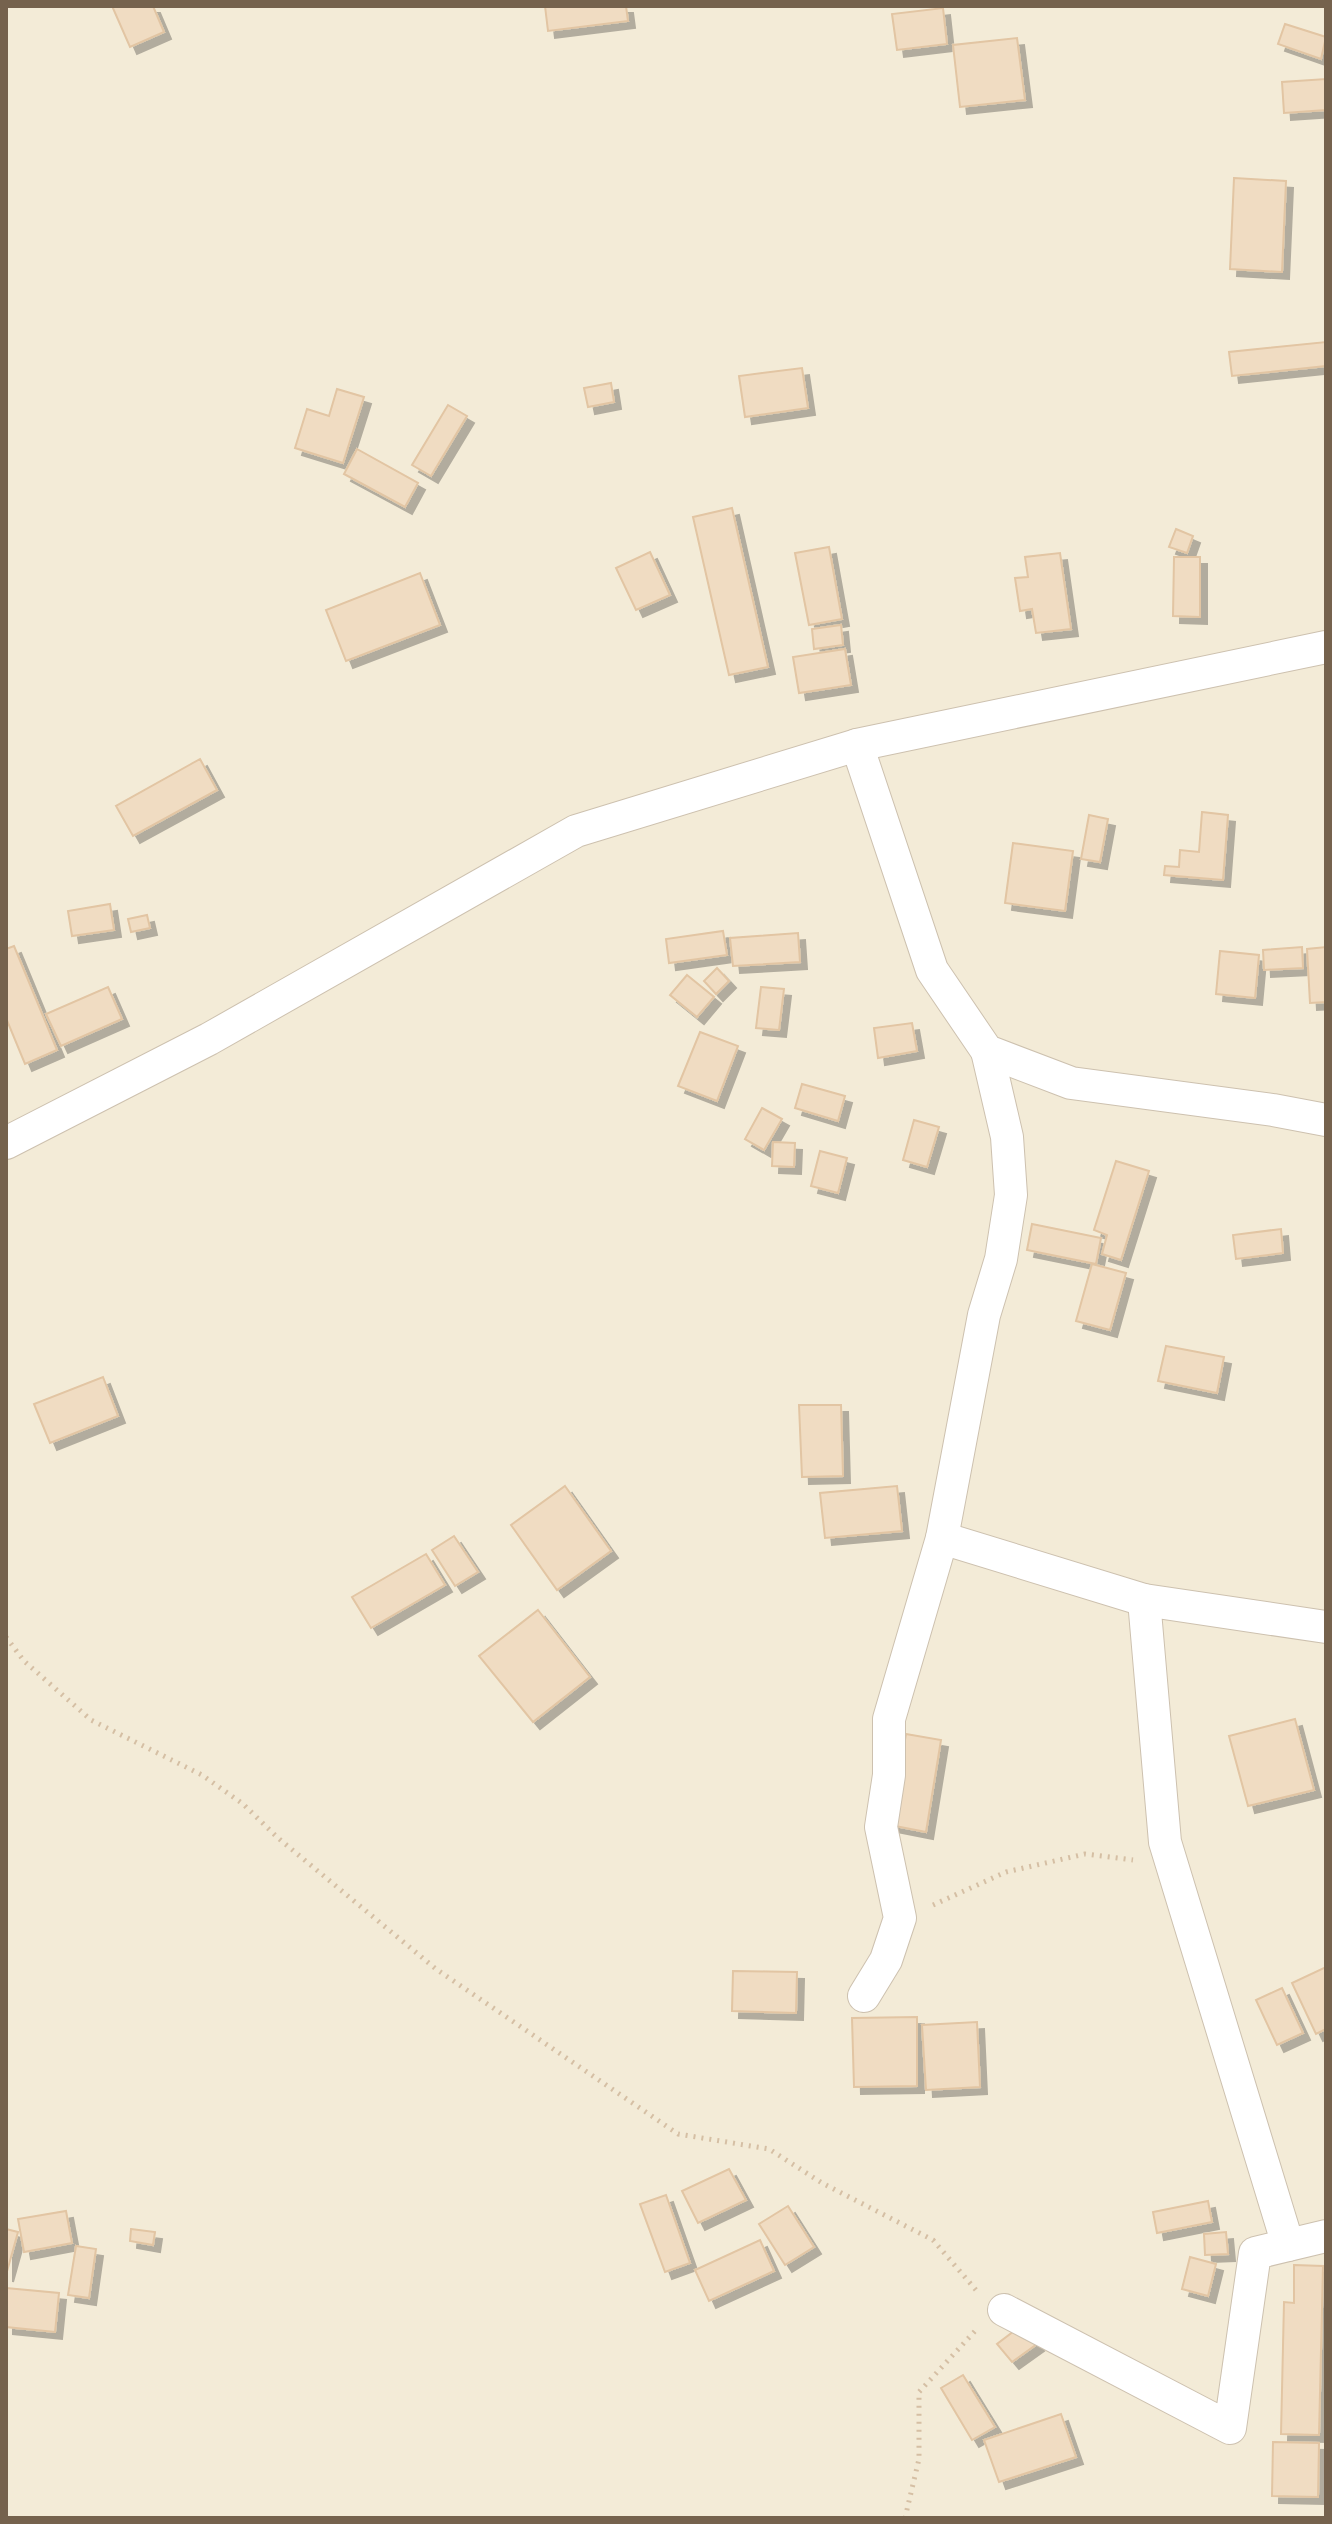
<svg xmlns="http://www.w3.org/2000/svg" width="1332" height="2524" viewBox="0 0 1332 2524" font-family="'Open Sans',sans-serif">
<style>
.residential{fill:#f3ebd7}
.building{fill:#f0dcc2;stroke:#e2c5a3;stroke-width:2;filter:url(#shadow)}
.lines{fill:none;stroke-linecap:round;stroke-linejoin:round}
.street-casing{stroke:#cdc1af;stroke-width:34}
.path{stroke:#d5bfa4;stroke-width:5;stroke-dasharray:2 6;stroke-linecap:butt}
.street{stroke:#fff;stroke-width:32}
</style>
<defs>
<filter id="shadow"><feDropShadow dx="7" dy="7" stdDeviation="0" flood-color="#0004"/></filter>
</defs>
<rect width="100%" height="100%" fill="#fcf7e9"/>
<rect class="residential" x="6" y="6" width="1320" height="2512"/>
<g class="building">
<path d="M112 6H153L164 32 130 47Z"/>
<path d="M545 6H626L628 21 548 31Z"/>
<path d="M943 8 947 44 897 50 892 14Z"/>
<path d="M1285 24 1326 37 1321 59 1278 44Z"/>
<path d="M1017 38 1025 100 960 107 953 45Z"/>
<path d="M1326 79V110L1284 113 1282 82Z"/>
<path d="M1234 178 1286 181 1282 272 1230 269Z"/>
<path d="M1326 342V366L1232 376 1229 352Z"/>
<path d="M802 368 808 408 745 417 739 376Z"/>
<path d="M611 383 614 402 588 407 584 388Z"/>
<path d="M337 389 364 397 343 463 295 448 307 409 329 416Z"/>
<path d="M448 405 467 416 431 476 412 465Z"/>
<path d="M357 449 418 483 405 507 344 474Z"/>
<path d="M732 508 768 667 729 675 693 517Z"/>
<path d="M1176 529 1193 536 1187 553 1169 547Z"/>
<path d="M829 547 842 619 809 625 795 553Z"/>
<path d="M650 552 670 595 636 610 616 568Z"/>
<path d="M1060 553 1071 629 1036 633 1032 609 1020 611 1015 578 1028 577 1025 557Z"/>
<path d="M1174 557H1200V617L1173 616Z"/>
<path d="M420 573 440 625 346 661 326 610Z"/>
<path d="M841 625 843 645 814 649 812 629Z"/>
<path d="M845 649 851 685 799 693 793 657Z"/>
<path d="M200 759 217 790 133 836 116 806Z"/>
<path d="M1202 812 1228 815 1223 880 1164 875 1165 866 1179 867 1180 850 1199 852Z"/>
<path d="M1089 815 1108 819 1100 862 1081 859Z"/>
<path d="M1013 843 1073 851 1065 911 1005 903Z"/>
<path d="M110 904 114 930 72 936 68 911Z"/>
<path d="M147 915 150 928 131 932 128 919Z"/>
<path d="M723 931 727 955 669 963 666 939Z"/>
<path d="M798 933 800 962 733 966 730 938Z"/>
<path d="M14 946 57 1050 25 1064 6 1018V949Z"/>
<path d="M1302 947 1303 968 1264 970 1263 950Z"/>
<path d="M1326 947V1002L1310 1003 1307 949Z"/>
<path d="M1220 951 1259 955 1255 998 1216 994Z"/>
<path d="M717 968 729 981 716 994 704 981Z"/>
<path d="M687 975 714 997 697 1017 670 995Z"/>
<path d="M108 987 122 1019 61 1046 46 1014Z"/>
<path d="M761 987 784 989 779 1030 756 1028Z"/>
<path d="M912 1023 917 1051 878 1058 874 1028Z"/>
<path d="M700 1032 738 1046 717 1101 678 1086Z"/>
<path d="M802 1084 845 1096 838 1121 795 1108Z"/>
<path d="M762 1108 782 1119 764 1150 745 1139Z"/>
<path d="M914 1120 939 1127 927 1167 903 1160Z"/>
<path d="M773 1142 795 1143 794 1167 772 1166Z"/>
<path d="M820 1151 847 1158 838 1193 811 1186Z"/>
<path d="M1116 1161 1149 1171 1121 1260 1102 1254 1107 1235 1094 1230Z"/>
<path d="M1032 1224 1101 1238 1096 1264 1027 1250Z"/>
<path d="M1281 1229 1283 1253 1236 1259 1233 1235Z"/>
<path d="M1092 1264 1126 1273 1110 1330 1076 1321Z"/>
<path d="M1166 1346 1224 1357 1217 1393 1158 1381Z"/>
<path d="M103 1377 118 1416 50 1443 34 1404Z"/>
<path d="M799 1405H841L843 1476 802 1477Z"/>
<path d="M565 1486 611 1551 557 1590 511 1525Z"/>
<path d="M897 1486 902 1531 825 1538 820 1493Z"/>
<path d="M454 1536 478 1572 455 1586 432 1550Z"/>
<path d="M426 1554 445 1585 371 1628 352 1597Z"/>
<path d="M538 1610 590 1677 533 1722 479 1656Z"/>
<path d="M1295 1719 1314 1790 1248 1806 1229 1736Z"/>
<path d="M906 1734 941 1740 926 1832 890 1825Z"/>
<path d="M1326 1967V2029L1316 2034 1292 1983Z"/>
<path d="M733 1971 797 1972 796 2013 732 2011Z"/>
<path d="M1282 1988 1303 2033 1277 2045 1256 2000Z"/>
<path d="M917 2017V2086L854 2087 852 2018Z"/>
<path d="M977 2022 980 2087 926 2090 922 2025Z"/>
<path d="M729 2169 746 2200 698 2223 682 2191Z"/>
<path d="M666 2195 690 2263 665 2272 640 2204Z"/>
<path d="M1208 2201 1212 2222 1157 2233 1153 2212Z"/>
<path d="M788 2206 814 2247 785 2265 759 2224Z"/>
<path d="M66 2211 72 2243 24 2252 18 2219Z"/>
<path d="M6 2229 18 2232 6 2275Z"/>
<path d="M131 2229 155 2232 153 2245 130 2241Z"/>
<path d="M1226 2232 1228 2254 1205 2255 1204 2234Z"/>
<path d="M760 2240 774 2271 709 2301 695 2270Z"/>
<path d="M76 2246 96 2249 89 2298 68 2295Z"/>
<path d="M1190 2257 1216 2264 1208 2296 1182 2289Z"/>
<path d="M1294 2265 1323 2266 1319 2435 1281 2434 1284 2302 1294 2303Z"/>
<path d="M6 2288 59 2293 55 2332 6 2327Z"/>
<path d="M1022 2325 1037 2344 1012 2362 997 2344Z"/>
<path d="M963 2375 995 2427 972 2440 941 2388Z"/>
<path d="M1061 2414 1076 2457 999 2482 984 2440Z"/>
<path d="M1273 2442 1319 2443 1318 2497 1272 2496Z"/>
</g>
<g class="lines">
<g class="street-casing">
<g id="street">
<path d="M857 745 932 970 987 1051 1071 1083 1273 1110 1326 1120"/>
<path d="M6 1143 209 1039 576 831 857 745 1326 647"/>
<path d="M942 1538 1144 1600"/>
<path d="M864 1996 886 1960 900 1918 881 1827 889 1775V1719L942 1538 984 1315 1001 1259 1011 1195 1007 1137 987 1051"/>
<path d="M1288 2245 1165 1842 1144 1600 1326 1627"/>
<path d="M1004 2310 1230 2428 1255 2253 1326 2236"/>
</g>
</g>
<g class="path">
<path d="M6 1637 24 1661 91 1720 202 1775 243 1804 278 1838 436 1969 678 2134 769 2149 822 2183 933 2240 976 2290"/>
<path d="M933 1905 1006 1872 1085 1854 1133 1860"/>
<path d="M905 2518 919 2459V2392L975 2331"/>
</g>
<use href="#street" class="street"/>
</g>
<rect width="1332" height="2524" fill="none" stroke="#75624d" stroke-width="16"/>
</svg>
